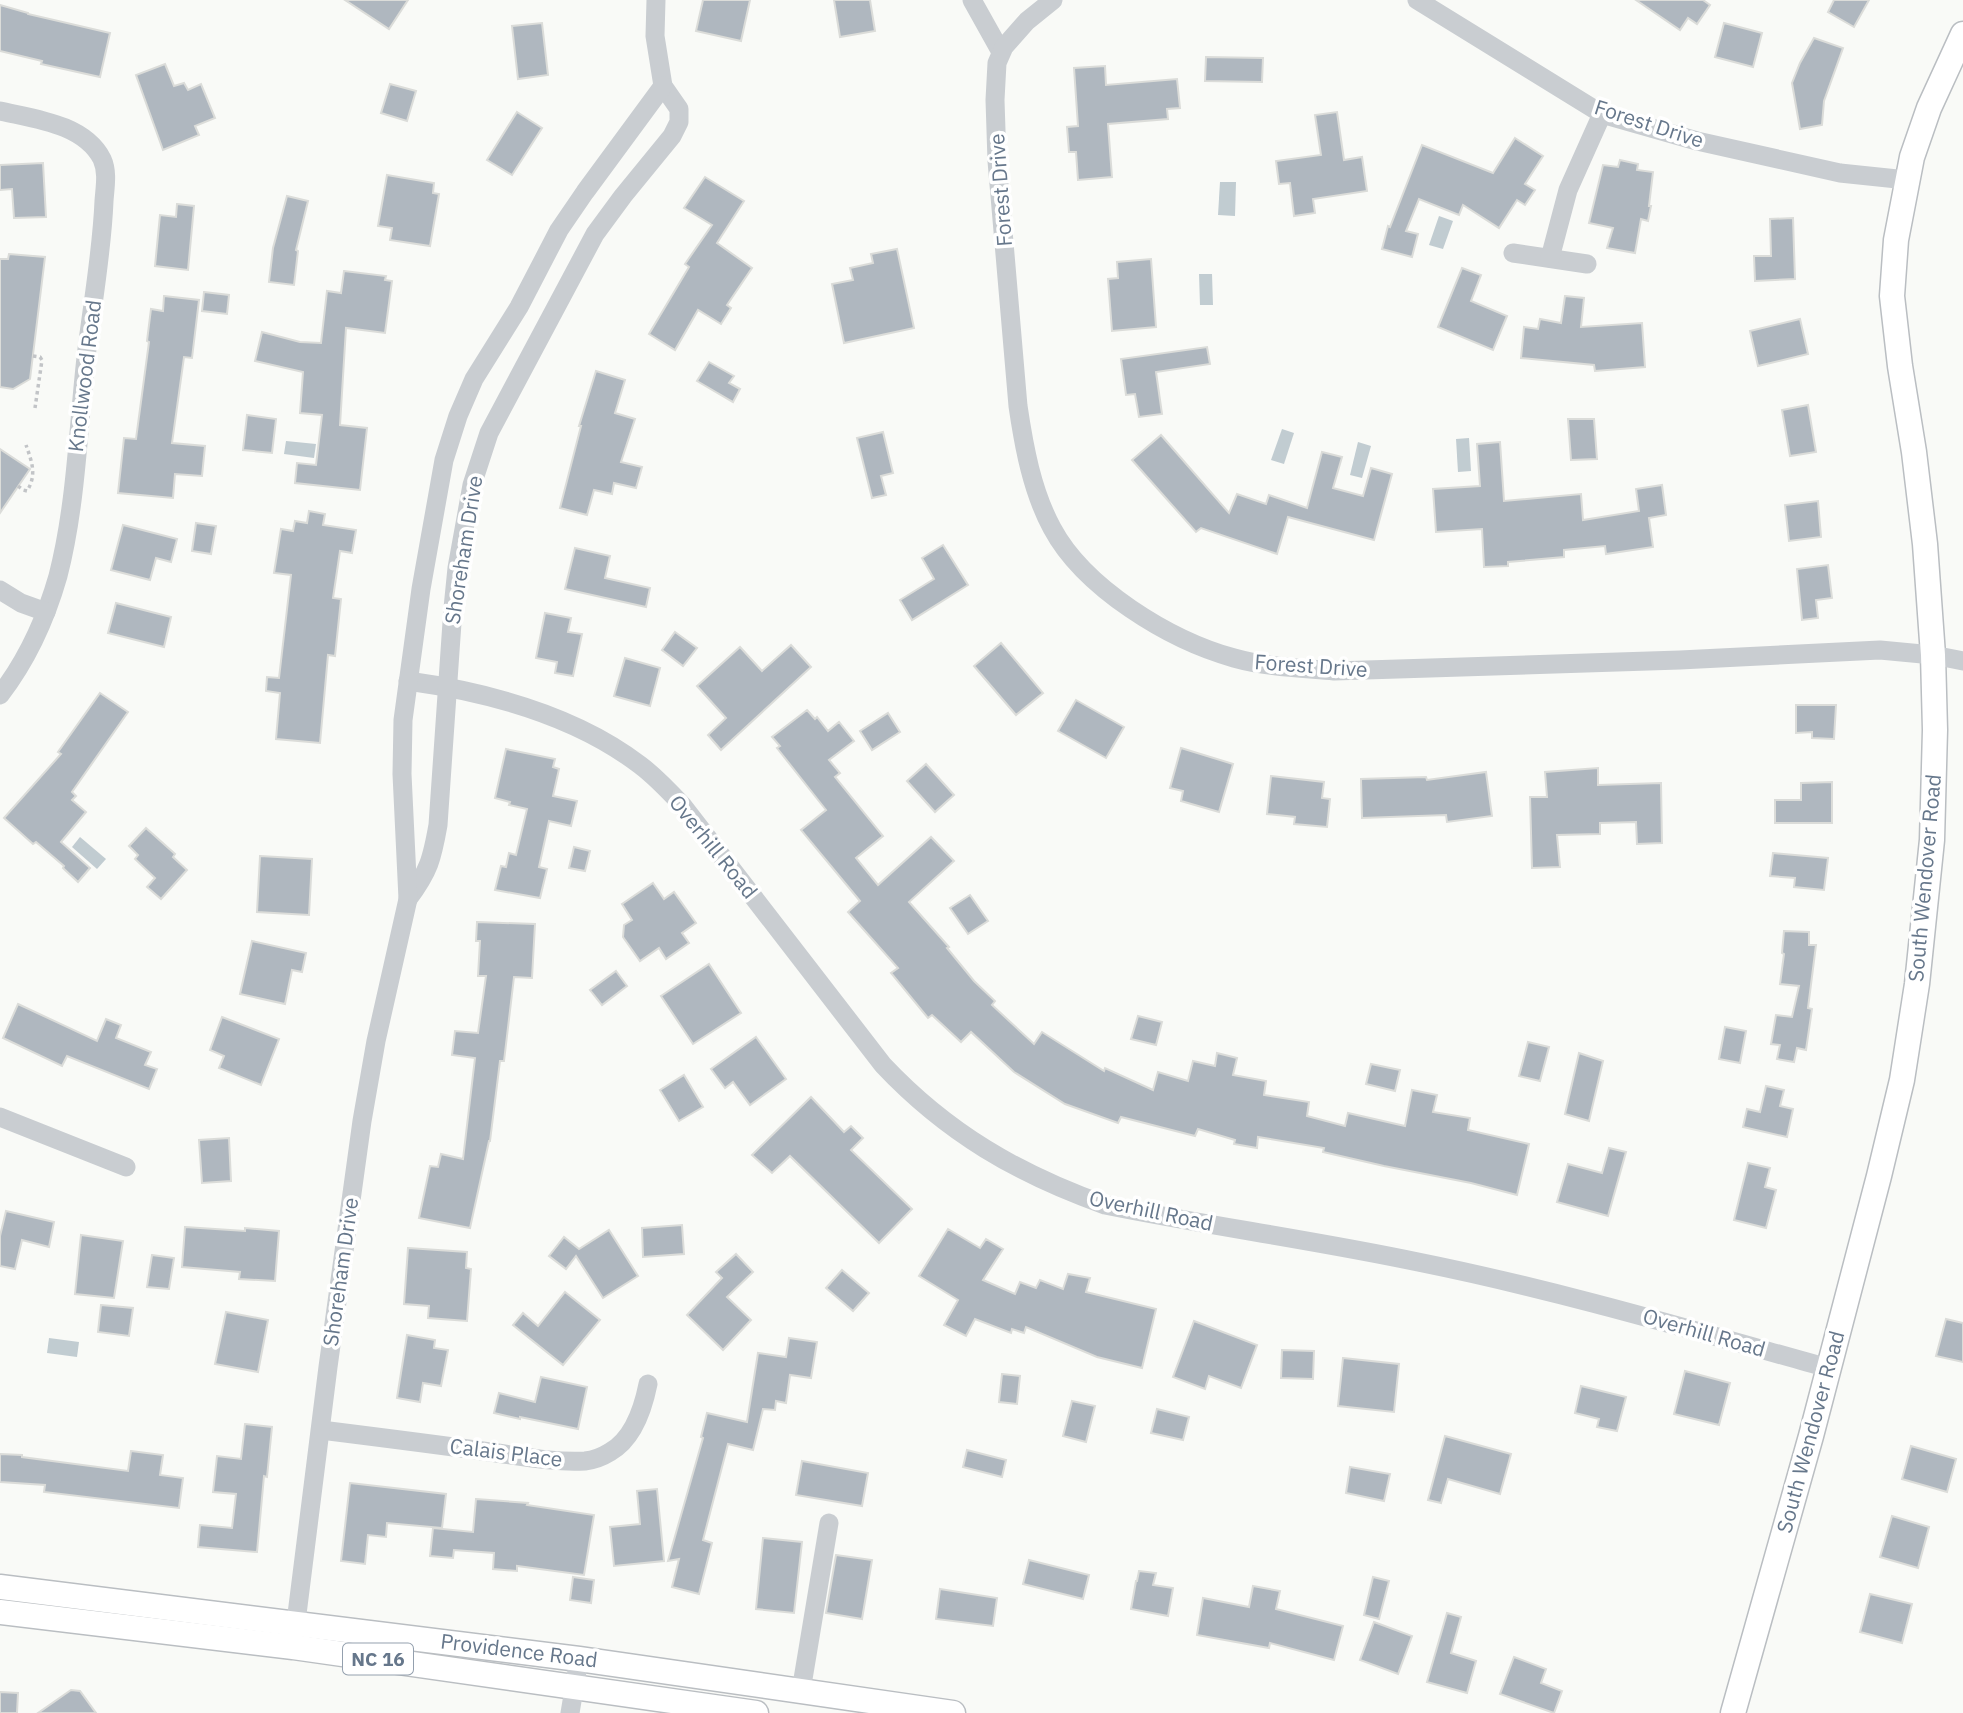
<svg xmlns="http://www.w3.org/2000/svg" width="1963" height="1713" viewBox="0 0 1963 1713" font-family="'IBM Plex Sans',sans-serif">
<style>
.water{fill:#c1ccd1}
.building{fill:#afb7bf;stroke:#dbdcd9;stroke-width:2}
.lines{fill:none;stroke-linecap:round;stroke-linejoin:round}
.major-casing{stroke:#babec2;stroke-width:27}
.path{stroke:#c2c4c7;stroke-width:3.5;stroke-dasharray:3.5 3.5;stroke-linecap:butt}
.minor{stroke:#c9cdd1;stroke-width:19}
.major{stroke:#fff;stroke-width:24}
.labels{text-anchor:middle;stroke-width:7;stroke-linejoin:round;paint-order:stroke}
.shield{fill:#fff;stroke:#94a0ae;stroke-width:2}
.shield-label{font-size:19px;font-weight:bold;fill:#66778b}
.street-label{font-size:21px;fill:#66778b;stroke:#fff}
</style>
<rect width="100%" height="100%" fill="#f9faf7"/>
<g class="water">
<path d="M1220 182H1236L1235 216 1218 215Z"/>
<path d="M1439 216 1453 221 1443 249 1429 245Z"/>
<path d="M1199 274H1212L1213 305H1200Z"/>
<path d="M1282 429 1294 433 1284 464 1271 460Z"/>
<path d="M1469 438 1471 471 1458 472 1456 439Z"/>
<path d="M286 441 316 444 314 458 284 454Z"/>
<path d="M1358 442 1371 446 1362 478 1350 475Z"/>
<path d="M80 837 106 859 97 869 72 847Z"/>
<path d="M49 1338 79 1342 77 1357 47 1353Z"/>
</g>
<g class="building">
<path d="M345 0H408L389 29Z"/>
<path d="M703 0H750L741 41 696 31Z"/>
<path d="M834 0H870L875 31 840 37Z"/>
<path d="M1636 0H1703L1710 5 1697 24 1688 18 1680 30Z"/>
<path d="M1834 0H1869L1854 27 1828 12Z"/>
<path d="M0 5 28 13V14L110 33 100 77 41 64 42 61 0 51Z"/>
<path d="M542 23 548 75 518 79 512 26Z"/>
<path d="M1724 23 1762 33 1753 67 1715 57Z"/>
<path d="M1814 38 1843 48 1824 101 1822 125 1800 129 1792 83 1800 63Z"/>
<path d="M1206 57 1263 58 1262 82 1205 81Z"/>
<path d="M165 64 174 86 184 83 188 90 201 84 215 118 195 126 199 135 163 150 136 75Z"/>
<path d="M1105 66 1106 85 1177 79 1180 108 1167 109 1168 119 1108 124 1112 177 1078 180 1076 152H1069L1067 127 1078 126 1074 68Z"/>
<path d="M390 84 416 91 407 121 381 113Z"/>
<path d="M517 112 542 128 512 175 487 160Z"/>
<path d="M1337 112 1344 160 1362 157 1367 191 1313 199 1315 213 1294 216 1290 183 1279 184 1276 161 1321 155 1315 115Z"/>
<path d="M1515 138 1543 156 1525 184 1535 190 1525 205 1517 200 1499 228 1463 205 1459 215 1419 199 1406 231 1418 234 1412 257 1382 249 1388 226 1390 227 1422 145 1493 173Z"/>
<path d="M1620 160 1638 164 1637 170 1653 172 1649 206H1651L1648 221 1641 219 1635 253 1607 248 1613 228 1589 223 1603 165 1618 167Z"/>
<path d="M43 163 46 217 14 218 12 189 0 190V165Z"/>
<path d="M387 175 434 183 433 193 439 194 430 246 390 240 392 228 378 226Z"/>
<path d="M705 177 744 201 717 243 752 268 727 305 731 308 721 324 698 310 675 350 649 334 689 267 685 264 712 225 684 208Z"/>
<path d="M287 196 308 201 296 250 298 251 294 285 269 282 273 248Z"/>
<path d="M177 204 194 206 188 270 155 266 160 215 176 217Z"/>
<path d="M1793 218 1795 279 1755 281 1754 256H1771L1770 219Z"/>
<path d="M897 249 914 328 844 343 832 284 853 280 850 268 873 263 871 254Z"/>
<path d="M9 254 45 257 30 379 13 389 0 387V259H8Z"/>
<path d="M1151 259 1156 327 1112 331 1108 279 1118 278 1117 262Z"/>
<path d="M1462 268 1481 275 1471 301 1507 316 1493 350 1438 327Z"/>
<path d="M344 271 386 276 385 280 392 281 385 333 346 328 340 425 367 428 360 490 295 483 297 463 316 465 322 415 300 413 303 372 255 361 262 332 300 342 321 343 327 291 341 293Z"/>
<path d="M204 292 229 295 227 314 202 311Z"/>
<path d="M164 296 199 300 192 358 184 357 172 443 205 446 202 476 175 474 173 498 118 493 124 438 136 439 149 342 147 341 151 309 163 311Z"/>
<path d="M1565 296 1584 298 1581 327 1642 323 1645 367 1595 371 1594 365 1521 358 1524 327 1538 329 1540 319 1561 323Z"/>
<path d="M1800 319 1808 354 1758 366 1750 331Z"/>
<path d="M1207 347 1210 364 1156 372 1162 414 1139 417 1135 394 1126 395 1121 359Z"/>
<path d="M709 362 734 376 729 383 740 389 733 402 697 381Z"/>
<path d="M596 371 625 380 615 413 635 419 621 462 642 467 636 488 614 483 612 494 594 490 587 515 560 508 581 426H579Z"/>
<path d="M1808 405 1816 452 1790 456 1782 410Z"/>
<path d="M247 415 276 419 272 453 243 450Z"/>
<path d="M1568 419H1594L1597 459 1571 460Z"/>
<path d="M883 432 893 473 881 476 886 495 872 498 857 438Z"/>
<path d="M1161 435 1229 513 1237 494 1266 504 1269 495 1307 508 1322 452 1342 457 1333 488 1363 496 1371 468 1392 474 1374 540 1288 517 1277 554 1201 528 1196 532 1132 460Z"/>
<path d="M1500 442 1504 501 1581 494 1583 520 1639 511 1636 489 1662 485 1666 515 1649 518 1653 547 1606 554 1605 546 1564 550V557L1508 562V566L1484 567 1482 529 1436 532 1433 489 1480 486 1477 444Z"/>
<path d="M0 449 30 469 0 513Z"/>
<path d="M1818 501 1821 537 1789 541 1785 505Z"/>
<path d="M309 511 325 514 323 525 356 530 352 553 340 551 333 598 341 599 335 656 328 655 320 743 276 739 280 693 266 691 267 677 279 678 291 575 274 573 281 529 293 531 295 521 307 523Z"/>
<path d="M196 523 216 526 211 554 192 551Z"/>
<path d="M123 525 177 539 171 562 156 558 150 580 111 570Z"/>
<path d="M943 545 968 585 912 620 900 600 934 579 922 558Z"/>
<path d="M575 548 610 556 605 578 650 588 646 607 565 589Z"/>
<path d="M1828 565 1832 598 1816 600 1818 618 1802 620 1797 569Z"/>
<path d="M116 603 171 617 164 647 108 633Z"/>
<path d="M545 613 571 618 568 632 582 634 573 676 555 673 557 662 536 658Z"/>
<path d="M675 632 697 648 683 666 662 650Z"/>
<path d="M1001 643 1043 693 1016 715 974 666Z"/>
<path d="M791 645 811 667 721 750 708 735 726 718 697 686 740 647 762 671Z"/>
<path d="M625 658 660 668 650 706 614 696Z"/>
<path d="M100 693 128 712 72 792 76 796 72 800 86 812 61 842 90 868 78 882 63 868 64 866 36 842 33 844 4 818 61 754 58 752Z"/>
<path d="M1076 700 1124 727 1106 758 1058 731Z"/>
<path d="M1796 705H1836L1834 739 1812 738V732L1796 733Z"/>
<path d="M807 710 815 719 817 717 828 731 839 722 854 741 829 760 840 773 835 777 883 836 856 858 878 885 931 837 954 861 909 902 949 947 947 948 974 981 995 1001 992 1005 1034 1044 1042 1032 1104 1071 1105 1068 1153 1090 1158 1072 1188 1081 1193 1061 1215 1066 1217 1053 1237 1058 1233 1075 1266 1081 1264 1095 1309 1102 1307 1116 1345 1126 1348 1113 1405 1126 1412 1090 1437 1095 1433 1112 1470 1118 1468 1130 1529 1144 1517 1195 1471 1183 1384 1166 1323 1152 1324 1148 1258 1137 1257 1148 1234 1144 1235 1140 1198 1129 1195 1136 1121 1117 1118 1123 1065 1104 1014 1072 971 1032 961 1042 932 1015 928 1018 891 973 898 968 848 912 860 901 801 830 826 810 777 748 780 746 772 737Z"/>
<path d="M888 713 900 732 872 750 860 731Z"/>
<path d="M1181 748 1233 764 1219 812 1181 801 1183 791 1170 788Z"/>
<path d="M506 749 555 759 553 767 559 769 553 796 577 801 571 826 549 821 539 867 547 869 540 898 495 890 501 866 506 867 509 853 516 855 527 809 509 805 510 802 495 798Z"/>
<path d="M926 764 954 795 935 812 907 781Z"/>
<path d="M1598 768V785L1661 783 1662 843 1637 844 1636 822 1600 823V834L1557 835 1560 867 1532 868 1530 797H1547L1545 772Z"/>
<path d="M1486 772 1492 816 1447 822 1446 815 1362 818 1361 779 1426 777 1427 780Z"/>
<path d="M1271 776 1324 782 1322 798 1330 799 1327 827 1294 824 1295 817 1267 814Z"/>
<path d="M1832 782V823H1775V800H1801V783Z"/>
<path d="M146 828 175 854 173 857 187 870 161 899 147 887 155 878 135 859 138 855 129 846Z"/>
<path d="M574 847 590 851 585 871 569 868Z"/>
<path d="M1773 853 1828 858 1824 890 1794 887 1795 878 1770 876Z"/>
<path d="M260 856 312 859 309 915 257 912Z"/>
<path d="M653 883 664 899 674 892 696 923 682 933 689 943 666 959 659 948 640 961 623 937 624 925 632 920 622 904Z"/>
<path d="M970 895 988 921 968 934 950 908Z"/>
<path d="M477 922 535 924 532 978 514 977 504 1061H500L490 1141H489L470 1228 419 1218 430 1166 438 1167 441 1154 463 1159 475 1058 452 1055 455 1031 478 1033 486 976H478L480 941H476Z"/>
<path d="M1784 931 1809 932V945H1816L1808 1008 1812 1009 1806 1050 1797 1048 1794 1062 1777 1059 1780 1045 1771 1044 1776 1015 1792 1017 1799 986 1780 984 1784 954 1782 953Z"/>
<path d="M252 941 306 953 302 972 292 970 285 1004 240 994Z"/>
<path d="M709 964 741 1013 693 1044 661 996Z"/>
<path d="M616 971 627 986 602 1005 590 990Z"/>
<path d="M18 1004 97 1041 106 1019 121 1025 116 1038 151 1052 145 1065 157 1069 149 1089 67 1056 62 1066 3 1038Z"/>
<path d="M1138 1016 1162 1022 1156 1045 1131 1039Z"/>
<path d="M222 1017 279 1039 261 1085 219 1068 224 1056 210 1050Z"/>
<path d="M1725 1027 1746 1031 1740 1063 1719 1059Z"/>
<path d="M756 1037 786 1079 750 1105 733 1082 725 1088 711 1069Z"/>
<path d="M1528 1042 1549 1047 1540 1081 1519 1076Z"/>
<path d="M1579 1053 1603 1061 1589 1121 1565 1114Z"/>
<path d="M1371 1064 1400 1070 1395 1091 1366 1084Z"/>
<path d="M684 1075 703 1107 679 1121 660 1090Z"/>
<path d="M1766 1086 1784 1090 1780 1106 1793 1109 1787 1137 1743 1127 1747 1109 1760 1112Z"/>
<path d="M811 1097 844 1132 851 1126 863 1138 851 1150 912 1209 879 1243 790 1156 772 1173 752 1155Z"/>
<path d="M229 1138 231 1181 202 1183 199 1140Z"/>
<path d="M1609 1148 1626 1152 1608 1216 1557 1202 1568 1164 1602 1173Z"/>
<path d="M1748 1163 1770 1168 1765 1187 1776 1190 1766 1228 1734 1220Z"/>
<path d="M6 1211 54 1222 49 1247 22 1240 15 1269 0 1266V1236Z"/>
<path d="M682 1225 684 1254 643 1257 642 1228Z"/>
<path d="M185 1227 245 1231V1228L279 1231 275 1281 239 1279 240 1272 182 1267Z"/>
<path d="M948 1229 980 1248 986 1239 1003 1249 983 1280 1015 1294 1020 1282 1036 1288 1040 1280 1063 1289 1068 1274 1090 1278 1086 1292 1156 1309 1142 1368 1097 1357 1026 1327 1024 1333 1012 1329 1011 1333 975 1319 966 1336 944 1325 958 1300 919 1276Z"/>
<path d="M609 1230 638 1276 603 1298 576 1256 566 1269 549 1256 564 1237 579 1249Z"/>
<path d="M81 1235 123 1241 114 1298 75 1294Z"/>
<path d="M408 1248 467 1252 466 1268 471 1269 467 1321 428 1318 429 1306 404 1304Z"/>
<path d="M736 1254 753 1272 727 1297 751 1320 723 1350 687 1315 722 1278 716 1272Z"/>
<path d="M152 1255 174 1258 169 1289 147 1287Z"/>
<path d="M842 1270 869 1293 853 1311 826 1288Z"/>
<path d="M565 1292 600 1320 563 1365 513 1325 523 1313 538 1326Z"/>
<path d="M101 1305 133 1308 129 1336 98 1332Z"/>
<path d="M226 1312 268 1320 258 1372 215 1364Z"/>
<path d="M1946 1319 1963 1323V1362L1936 1356Z"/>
<path d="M1194 1321 1257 1345 1241 1388 1209 1376 1205 1389 1173 1377Z"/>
<path d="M407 1335 435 1340 434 1348 448 1350 441 1386 423 1383 420 1402 397 1398Z"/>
<path d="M789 1338 817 1342 811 1378 790 1375 786 1403 776 1401 775 1410 763 1409 753 1450 728 1444 703 1540 712 1543 699 1594 672 1587 679 1559 668 1561 703 1438 701 1437 707 1413 747 1422 758 1353 786 1357Z"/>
<path d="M1282 1350 1314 1351 1313 1379 1281 1378Z"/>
<path d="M1343 1358 1399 1364 1394 1412 1338 1406Z"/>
<path d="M1685 1371 1730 1383 1719 1425 1674 1414Z"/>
<path d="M1002 1374 1020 1376 1017 1404 999 1402Z"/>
<path d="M541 1377 587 1387 578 1429 520 1417V1419L494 1413 499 1393 535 1402Z"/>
<path d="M1581 1386 1626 1397 1617 1431 1597 1427 1599 1419 1575 1413Z"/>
<path d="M1072 1401 1095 1406 1086 1442 1063 1436Z"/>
<path d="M1157 1409 1189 1417 1183 1440 1151 1433Z"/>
<path d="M245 1424 272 1427 267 1477 264 1476 257 1552 198 1547 200 1525 232 1528 236 1494 213 1492 217 1456 241 1459Z"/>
<path d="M1445 1436 1511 1454 1500 1494 1448 1479 1441 1503 1428 1500Z"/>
<path d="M1911 1446 1956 1459 1947 1492 1902 1479Z"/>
<path d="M967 1450 1006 1460 1002 1477 963 1467Z"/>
<path d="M131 1451 163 1455 160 1475 183 1478 179 1508 44 1492 45 1485 0 1482V1454L22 1455V1457L128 1471Z"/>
<path d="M802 1461 868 1473 862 1506 796 1495Z"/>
<path d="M1350 1467 1390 1474 1384 1501 1346 1493Z"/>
<path d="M350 1483 446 1494 442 1528 387 1523 386 1537 368 1535 365 1564 341 1561Z"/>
<path d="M657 1489 664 1561 614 1566 610 1527 640 1524 637 1491Z"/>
<path d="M476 1499 528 1503 527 1505 594 1515 584 1575 517 1566V1571L493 1569 494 1553 454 1550 453 1558 430 1556 433 1528 473 1532Z"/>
<path d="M1892 1516 1929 1527 1918 1568 1880 1557Z"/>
<path d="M763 1538 802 1542 794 1613 756 1609Z"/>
<path d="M836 1555 872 1560 862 1619 826 1613Z"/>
<path d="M1029 1560 1089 1575 1083 1599 1023 1584Z"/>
<path d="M1139 1571 1156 1573 1153 1585 1173 1588 1168 1616 1131 1609 1136 1581H1137Z"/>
<path d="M573 1577 594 1580 591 1603 570 1600Z"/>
<path d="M1373 1577 1389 1581 1379 1619 1364 1615Z"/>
<path d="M1253 1586 1280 1591 1276 1609 1343 1626 1334 1660 1270 1643 1269 1648 1197 1635 1203 1598 1249 1607Z"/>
<path d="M940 1589 997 1598 993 1626 936 1619Z"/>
<path d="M1870 1594 1912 1604 1902 1643 1860 1632Z"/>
<path d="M1447 1613 1461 1617 1451 1653 1476 1661 1467 1693 1427 1682Z"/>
<path d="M1374 1622 1412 1636 1398 1674 1360 1660Z"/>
<path d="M1514 1657 1546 1669 1541 1683 1562 1691 1554 1713 1500 1694Z"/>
<path d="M71 1690 80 1691 96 1713H38Z"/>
<path d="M0 1692 18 1693 17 1713H0Z"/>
</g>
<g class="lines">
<g class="major-casing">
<g id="major">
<path d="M0 1587 579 1659 953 1713"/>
<path d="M0 1612 293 1647 756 1713"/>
<path d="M1733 1713 1811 1436 1879 1176 1902 1080 1917 984 1932 840 1935 730 1933 655 1925 544 1914 452 1900 366 1892 296 1896 240 1912 157 1929 108 1963 34"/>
</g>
</g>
<g class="path">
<path d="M33 356 40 357 42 360 35 408"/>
<path d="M18 486 23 490 27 491C37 475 32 462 26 445"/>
</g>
<g class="minor">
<path d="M972 0 1001 52"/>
<path d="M1053 0 1027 21 1004 47 997 63 995 100 997 161 1018 406C1024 447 1032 491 1052 528 1084 588 1169 640 1234 658 1266 667 1301 668 1334 671L1680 660 1880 650 1933 655 1963 661"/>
<path d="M1417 0 1602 114 1697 141 1840 173 1907 180"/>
<path d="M0 111C35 119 84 124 102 159 108 172 105 187 104 201 102 251 93 300 87 349 78 424 77 502 58 576 46 618 27 660 0 695"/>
<path d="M1513 253 1587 264"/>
<path d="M1550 258 1568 190 1602 114"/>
<path d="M0 590 21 603 46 612"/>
<path d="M408 681C487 692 576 716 640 765 656 777 670 792 683 806L883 1065C947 1133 1018 1174 1105 1205 1209 1226 1314 1240 1418 1262 1557 1290 1692 1330 1828 1368"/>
<path d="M408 899C429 871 432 859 438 825L453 608 457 568 472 485 489 433 595 234 623 196 672 136 679 122V109L663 86 655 36 656 0"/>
<path d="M0 1117 126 1167"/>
<path d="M321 1430C377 1437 433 1444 490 1452 520 1456 555 1463 585 1461 594 1460 602 1457 610 1452 633 1439 643 1409 648 1384"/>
<path d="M294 1638 328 1367 362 1121 376 1041 408 899 402 774 403 720 421 589 444 460 458 416 474 379 519 307 559 230 585 192 663 86"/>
<path d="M801 1691 829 1523"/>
<path d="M570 1713 579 1659"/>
</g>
<use href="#major" class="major"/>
</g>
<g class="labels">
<rect class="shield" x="343" y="1643.5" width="70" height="31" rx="5"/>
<g class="shield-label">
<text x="378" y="1666">NC 16</text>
</g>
<g class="street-label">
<text transform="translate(1649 124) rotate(18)" y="7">Forest Drive</text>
<text transform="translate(1001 190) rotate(-94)" y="7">Forest Drive</text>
<text transform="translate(85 376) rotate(-83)" y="7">Knollwood Road</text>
<text transform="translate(464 550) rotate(-81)" y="7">Shoreham Drive</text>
<text transform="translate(1311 666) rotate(4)" y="7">Forest Drive</text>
<text transform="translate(713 847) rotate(51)" y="7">Overhill Road</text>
<text transform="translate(1925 878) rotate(-85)" y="7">South Wendover Road</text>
<text transform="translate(1151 1211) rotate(12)" y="7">Overhill Road</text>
<text transform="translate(341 1272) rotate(-82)" y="7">Shoreham Drive</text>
<text transform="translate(1704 1333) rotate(16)" y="7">Overhill Road</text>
<text transform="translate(1811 1432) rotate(-75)" y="7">South Wendover Road</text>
<text transform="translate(506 1453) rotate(7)" y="7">Calais Place</text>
<text transform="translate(519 1651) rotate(7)" y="7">Providence Road</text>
</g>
</g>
</svg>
